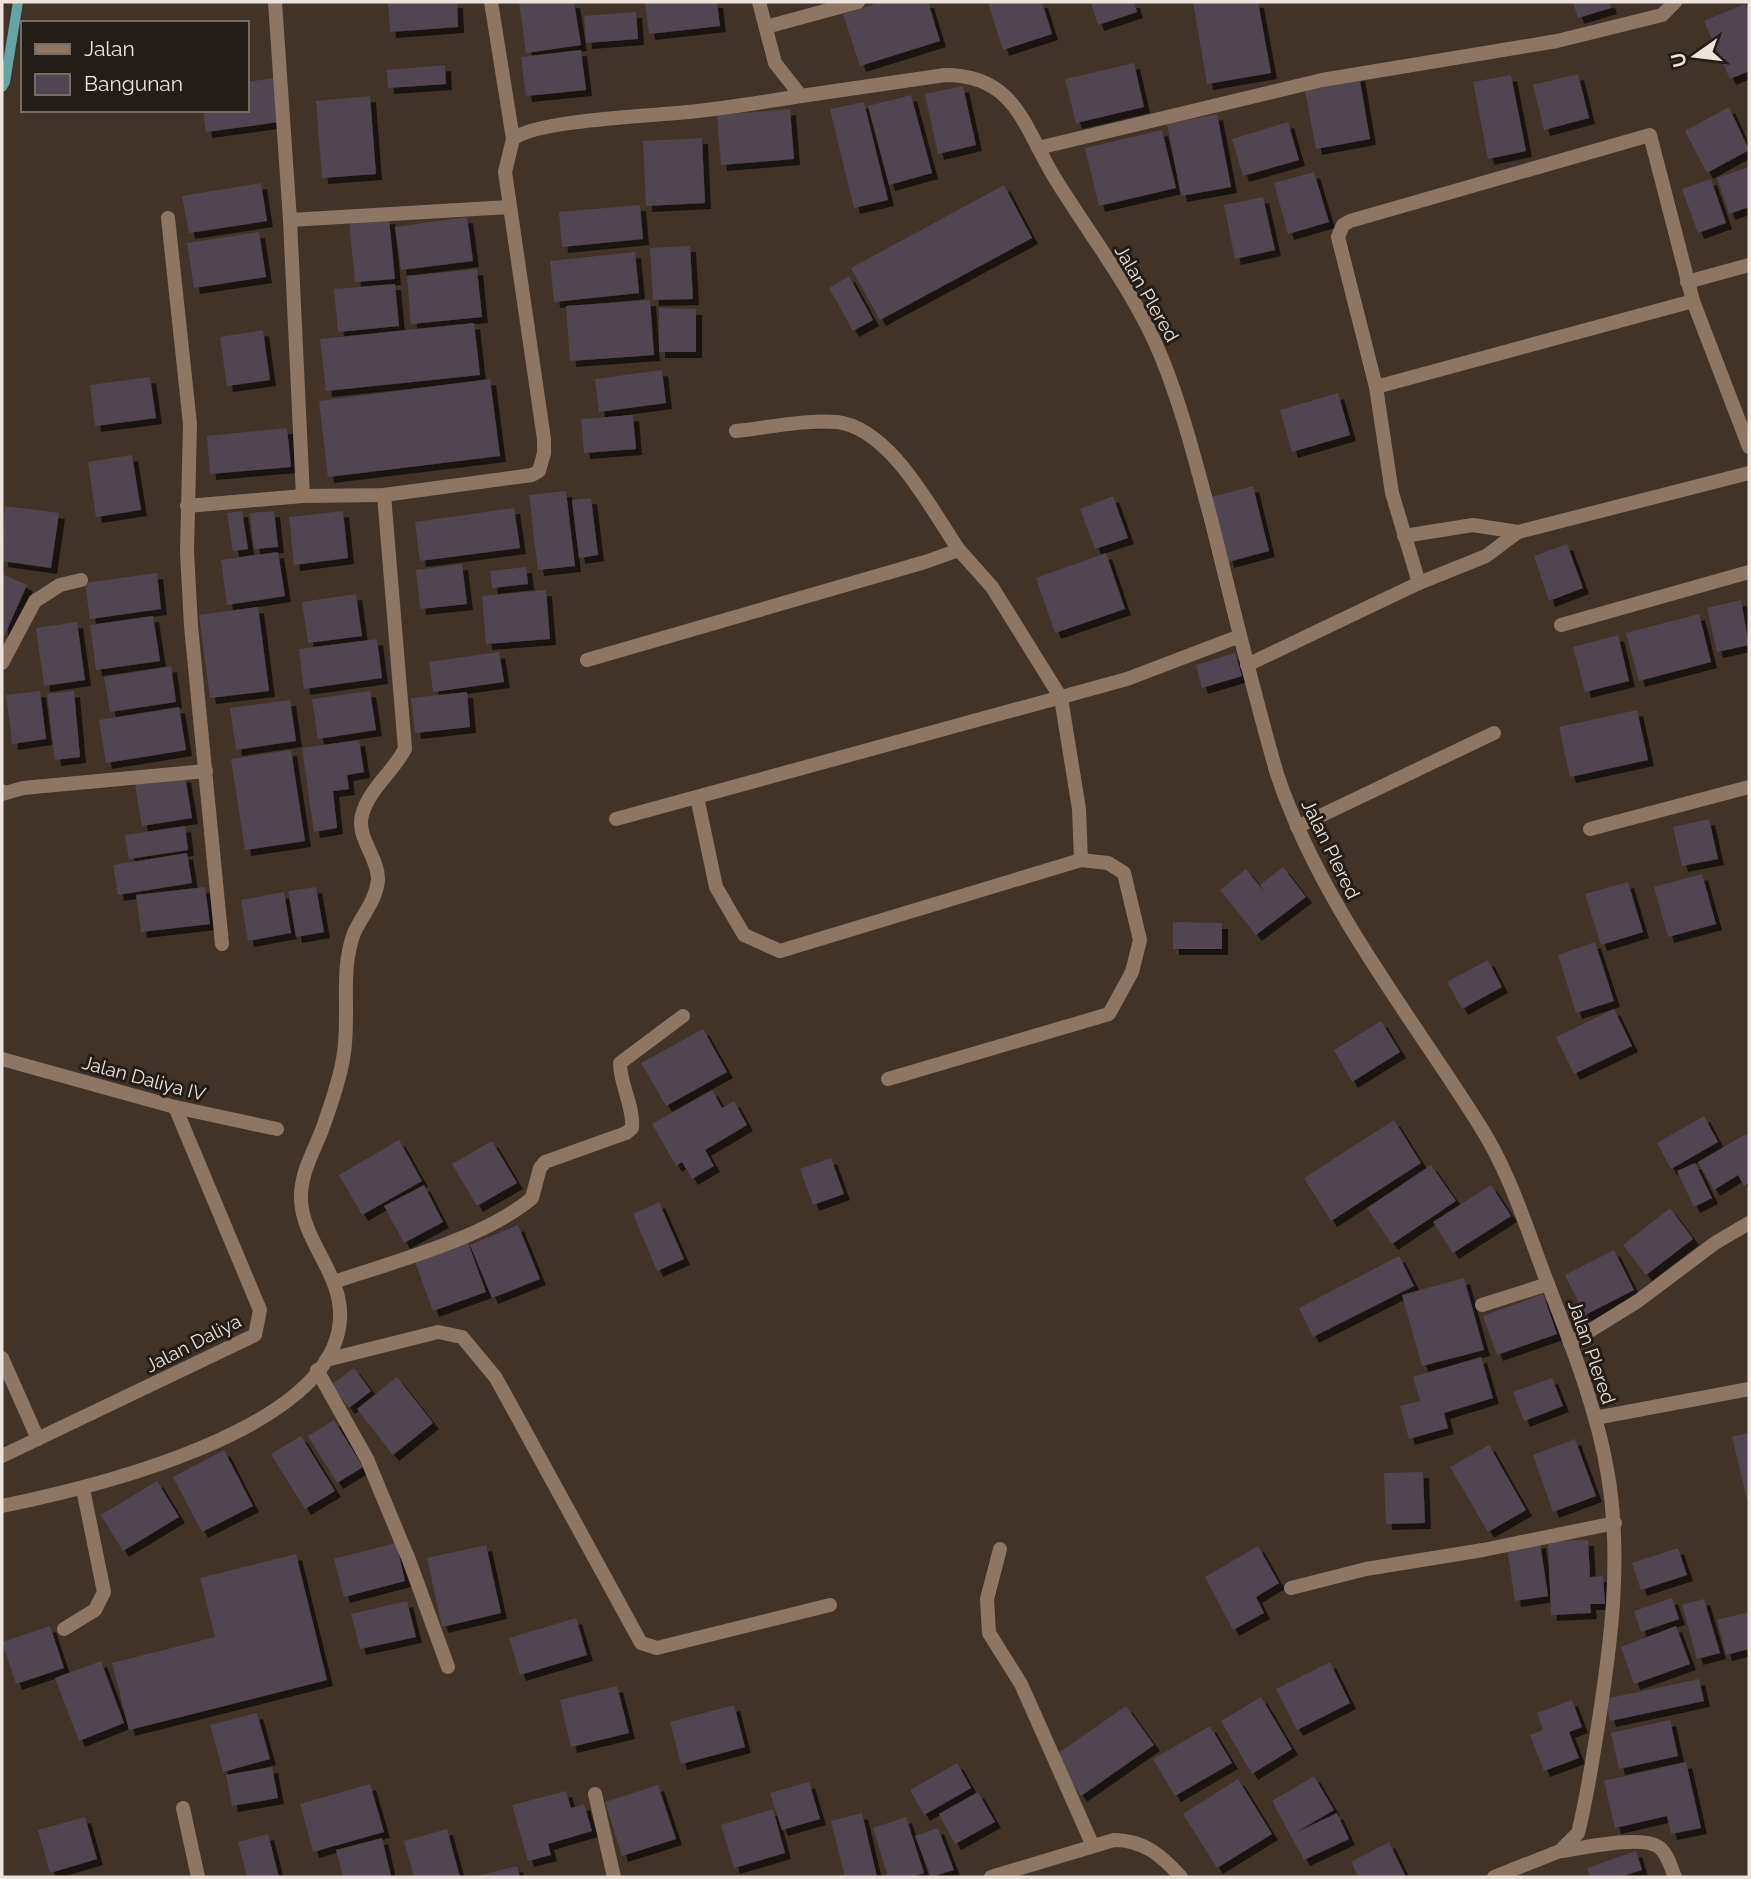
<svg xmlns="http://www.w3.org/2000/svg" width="1751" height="1879" viewBox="0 0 1751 1879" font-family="Raleway,sans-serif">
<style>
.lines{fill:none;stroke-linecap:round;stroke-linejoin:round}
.stream{stroke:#63a5a5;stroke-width:10}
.building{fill:#514451;filter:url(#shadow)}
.lane{stroke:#8e7665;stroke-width:14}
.street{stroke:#8e7665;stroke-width:14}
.labels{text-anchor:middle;stroke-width:6;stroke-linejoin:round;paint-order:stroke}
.street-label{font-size:19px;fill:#ede4dd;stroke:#231c17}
</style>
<defs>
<filter id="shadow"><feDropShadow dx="6" dy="6" stdDeviation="0" flood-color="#0009"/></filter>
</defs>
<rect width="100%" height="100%" fill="#413328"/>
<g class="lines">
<path class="stream" d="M2 87 5 82 18 2"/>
</g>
<g class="building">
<path d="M388 2H457L458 27 390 32Z"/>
<path d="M519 2H574L581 45 526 53Z"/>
<path d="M645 2H717L720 26 649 34Z"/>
<path d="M881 2H928L940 41 860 66 843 14Z"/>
<path d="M988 2H1042L1052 34 1003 50Z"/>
<path d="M1091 2H1134L1137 12 1098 25Z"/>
<path d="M1193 2H1258L1271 73 1207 84Z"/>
<path d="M1573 2H1609L1611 8 1578 18Z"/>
<path d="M1745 4 1749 14V71L1730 79 1704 21Z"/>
<path d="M636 12 638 39 586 43 584 16Z"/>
<path d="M581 50 586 90 526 96 521 57Z"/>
<path d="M1134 63 1144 107 1076 123 1065 79Z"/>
<path d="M445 65 446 84 388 88 387 70Z"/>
<path d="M1578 74 1589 118 1544 130 1533 85Z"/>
<path d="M1359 75 1370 139 1316 149 1304 85Z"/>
<path d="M1511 75 1526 151 1488 159 1473 82Z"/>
<path d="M273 78 279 122 206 132 203 110H247V82Z"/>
<path d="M963 86 976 145 938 154 925 94Z"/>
<path d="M911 95 932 173 889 185 868 106Z"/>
<path d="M370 96 376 174 322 178 316 101Z"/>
<path d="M864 102 888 200 854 208 830 109Z"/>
<path d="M1729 107 1749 150 1707 173 1685 131Z"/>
<path d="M790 109 794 159 721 165 717 115Z"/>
<path d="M1217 114 1231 187 1181 196 1167 124Z"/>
<path d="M1288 122 1299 160 1243 176 1232 139Z"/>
<path d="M1162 130 1176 188 1099 206 1085 148Z"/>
<path d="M702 138 705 203 646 206 643 141Z"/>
<path d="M1749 167V207L1729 214 1717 178Z"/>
<path d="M1314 172 1329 222 1288 234 1274 183Z"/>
<path d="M1711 179 1726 223 1698 233 1682 189Z"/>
<path d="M261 183 267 221 189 233 182 196Z"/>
<path d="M1004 185 1032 238 880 320 851 268Z"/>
<path d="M1263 197 1275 250 1235 259 1224 205Z"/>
<path d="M640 205 643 239 562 247 559 212Z"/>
<path d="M467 217 473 261 401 270 395 227Z"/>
<path d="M389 218 395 279 355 282 349 221Z"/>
<path d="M259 232 266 277 194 288 187 243Z"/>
<path d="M690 246 693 299 653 300 650 248Z"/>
<path d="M635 252 639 293 554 302 550 261Z"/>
<path d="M477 269 482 317 411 324 407 276Z"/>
<path d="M849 276 873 320 853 331 829 288Z"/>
<path d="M395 284 399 326 338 332 334 289Z"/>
<path d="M650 300 654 355 570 361 566 306Z"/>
<path d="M659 308 696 309V352H659Z"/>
<path d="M474 323 480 375 326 391 320 339Z"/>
<path d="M263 330 270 380 227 386 220 337Z"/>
<path d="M662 370 666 403 599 412 595 379Z"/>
<path d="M150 377 156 418 95 426 90 385Z"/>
<path d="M490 379 500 456 328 477 319 401Z"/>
<path d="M1338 393 1350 435 1292 452 1280 410Z"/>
<path d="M633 415 636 449 584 453 581 419Z"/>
<path d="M287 428 291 467 210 474 207 436Z"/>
<path d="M132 455 141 510 96 517 88 462Z"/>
<path d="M1253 486 1269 551 1228 562 1211 497Z"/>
<path d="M566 491 575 566 538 570 529 495Z"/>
<path d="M1113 496 1128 538 1095 549 1080 509Z"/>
<path d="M591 498 598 555 579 558 572 500Z"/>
<path d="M5 506 59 513 51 568 2 561Z"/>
<path d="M514 508 520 548 420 561 415 522Z"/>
<path d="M242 511 248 549 233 551 227 513Z"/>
<path d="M274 511 278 547 254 549 250 513Z"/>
<path d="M343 511 348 558 294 565 289 517Z"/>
<path d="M1567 544 1583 588 1549 601 1534 556Z"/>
<path d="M278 552 285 596 227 605 221 560Z"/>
<path d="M1106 553 1125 609 1055 633 1036 578Z"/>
<path d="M462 564 467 604 420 609 416 570Z"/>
<path d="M526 567 528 584 492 588 490 571Z"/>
<path d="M157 573 161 609 90 619 85 583Z"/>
<path d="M2 574 27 585 2 641Z"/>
<path d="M546 590 550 639 486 644 482 596Z"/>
<path d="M356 594 362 636 308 643 302 602Z"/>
<path d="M1741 600 1749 645 1717 652 1707 608Z"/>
<path d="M258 607 269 691 210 698 199 615Z"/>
<path d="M1699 614 1711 662 1639 681 1626 633Z"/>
<path d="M153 616 160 661 96 670 90 625Z"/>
<path d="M77 622 85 680 44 686 36 628Z"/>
<path d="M1618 635 1629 681 1585 692 1573 647Z"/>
<path d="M377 639 382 678 304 689 299 649Z"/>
<path d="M499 652 504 682 433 692 429 662Z"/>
<path d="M1235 653 1242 676 1202 688 1196 665Z"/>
<path d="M171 666 176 702 110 712 104 677Z"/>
<path d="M40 691 46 739 12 744 6 695Z"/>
<path d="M74 691 80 757 55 760 47 694Z"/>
<path d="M370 691 376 730 318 739 312 699Z"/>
<path d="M467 692 470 727 415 733 411 698Z"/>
<path d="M290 700 296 741 236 750 230 708Z"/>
<path d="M179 707 186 750 106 763 99 720Z"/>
<path d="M1637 710 1648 760 1570 777 1559 727Z"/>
<path d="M359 740 364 772 347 775 349 789 333 791 337 828 314 832 302 748Z"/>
<path d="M291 750 305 841 245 850 231 759Z"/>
<path d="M185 776 192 818 142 826 135 784Z"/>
<path d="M1709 819 1718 859 1682 866 1673 827Z"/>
<path d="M185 826 188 850 129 859 125 835Z"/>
<path d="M187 853 192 883 118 895 113 865Z"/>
<path d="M1283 867 1306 897 1256 935 1220 890 1246 869 1265 893 1260 885Z"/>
<path d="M1702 874 1716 924 1668 937 1654 887Z"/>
<path d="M1628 882 1643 932 1601 945 1585 894Z"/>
<path d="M205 887 210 924 141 932 136 895Z"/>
<path d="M316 887 324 932 296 937 288 891Z"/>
<path d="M284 892 291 933 248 941 241 900Z"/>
<path d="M1173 922 1222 923V949H1173Z"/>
<path d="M1595 942 1614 1001 1576 1013 1558 955Z"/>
<path d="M1488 960 1502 987 1462 1009 1447 982Z"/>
<path d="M1614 1009 1632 1046 1574 1074 1556 1037Z"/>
<path d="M1381 1021 1400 1052 1352 1082 1334 1050Z"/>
<path d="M703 1029 727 1072 666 1106 641 1063Z"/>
<path d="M712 1090 722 1108 734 1101 747 1125 705 1150 714 1166 692 1179 682 1162 676 1166 652 1124Z"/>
<path d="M1704 1116 1718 1142 1671 1169 1657 1143Z"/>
<path d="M1394 1120 1421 1163 1331 1221 1304 1178Z"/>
<path d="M1746 1134 1749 1139V1183L1744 1186 1738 1175 1714 1190 1698 1162Z"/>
<path d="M399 1140 422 1181 362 1215 339 1175Z"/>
<path d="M492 1141 517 1183 477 1206 452 1164Z"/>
<path d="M831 1158 844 1194 813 1205 800 1169Z"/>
<path d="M1695 1163 1712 1198 1694 1207 1677 1171Z"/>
<path d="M1431 1165 1456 1201 1392 1244 1367 1208Z"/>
<path d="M424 1185 443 1222 404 1243 384 1206Z"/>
<path d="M1491 1185 1511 1216 1453 1253 1433 1222Z"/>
<path d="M659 1202 684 1259 657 1271 633 1214Z"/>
<path d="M1670 1208 1693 1239 1646 1275 1623 1245Z"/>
<path d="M518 1225 540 1279 492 1298 470 1245Z"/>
<path d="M467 1240 486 1292 433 1311 414 1259Z"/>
<path d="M1614 1250 1634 1290 1585 1315 1565 1275Z"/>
<path d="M1399 1256 1414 1286 1313 1337 1299 1308Z"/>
<path d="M1464 1278 1484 1350 1422 1366 1402 1295Z"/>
<path d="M1543 1294 1557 1334 1497 1355 1483 1316Z"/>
<path d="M1481 1357 1493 1398 1444 1413 1448 1428 1409 1439 1400 1406 1420 1401 1413 1377Z"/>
<path d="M354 1368 371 1391 349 1408 331 1385Z"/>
<path d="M397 1377 433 1423 393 1455 357 1409Z"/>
<path d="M1552 1378 1563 1406 1524 1421 1513 1392Z"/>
<path d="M334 1420 363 1467 337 1483 308 1436Z"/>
<path d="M1748 1433 1749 1503H1748L1732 1437Z"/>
<path d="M301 1436 335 1491 305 1509 271 1454Z"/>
<path d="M1575 1439 1596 1496 1553 1512 1533 1455Z"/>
<path d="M1489 1445 1526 1510 1488 1532 1450 1467Z"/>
<path d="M224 1450 253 1506 202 1532 173 1477Z"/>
<path d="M1423 1472 1425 1523 1386 1524 1384 1473Z"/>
<path d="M157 1481 179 1517 123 1551 101 1515Z"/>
<path d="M1588 1540 1590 1577 1603 1576 1605 1604H1590L1591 1613 1551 1615 1548 1541Z"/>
<path d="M1540 1542 1548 1596 1515 1601 1507 1547Z"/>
<path d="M396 1543 405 1581 344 1597 334 1559Z"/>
<path d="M486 1545 501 1613 442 1627 427 1558Z"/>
<path d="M1258 1546 1279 1583 1256 1597 1264 1613 1233 1630 1205 1577Z"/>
<path d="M1678 1548 1687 1575 1641 1590 1632 1563Z"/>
<path d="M296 1554 327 1680 129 1730 112 1663 215 1637 200 1578Z"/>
<path d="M1672 1598 1679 1619 1641 1632 1634 1611Z"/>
<path d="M1704 1599 1720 1653 1697 1659 1682 1605Z"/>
<path d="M407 1601 416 1637 360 1649 351 1614Z"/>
<path d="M1749 1612V1649L1726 1655 1717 1620Z"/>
<path d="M576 1618 587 1655 520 1675 509 1638Z"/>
<path d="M50 1626 64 1668 16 1684 2 1642Z"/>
<path d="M1676 1626 1690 1664 1634 1684 1621 1647Z"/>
<path d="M101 1661 124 1723 79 1741 55 1678Z"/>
<path d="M1330 1662 1350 1703 1297 1730 1276 1689Z"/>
<path d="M1699 1679 1704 1701 1610 1721 1605 1699Z"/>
<path d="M617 1686 629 1733 571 1747 560 1700Z"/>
<path d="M1261 1697 1292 1749 1252 1774 1221 1721Z"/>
<path d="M1572 1700 1582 1727 1569 1732 1579 1758 1544 1771 1530 1735 1543 1730 1537 1713Z"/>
<path d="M734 1705 745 1747 681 1764 670 1722Z"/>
<path d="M1126 1706 1154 1745 1081 1796 1054 1756Z"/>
<path d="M257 1713 270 1759 223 1772 210 1725Z"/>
<path d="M1670 1720 1678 1756 1619 1769 1611 1733Z"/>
<path d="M1210 1726 1232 1763 1175 1796 1153 1759Z"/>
<path d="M1686 1762 1701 1828 1671 1834 1667 1816 1615 1828 1604 1781Z"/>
<path d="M957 1763 971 1788 924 1815 910 1790Z"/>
<path d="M272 1767 278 1798 232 1806 226 1775Z"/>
<path d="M1314 1776 1334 1810 1295 1833 1337 1813 1349 1839 1304 1860 1272 1801Z"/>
<path d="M1238 1779 1272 1834 1217 1868 1183 1814Z"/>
<path d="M809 1782 820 1819 782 1830 770 1793Z"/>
<path d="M370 1784 384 1832 313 1852 300 1804Z"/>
<path d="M658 1785 676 1839 622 1856 605 1802Z"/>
<path d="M566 1791 571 1808 584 1804 592 1831 548 1844 551 1855 528 1861 512 1805Z"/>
<path d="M978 1792 995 1822 955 1844 939 1814Z"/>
<path d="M773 1809 785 1853 734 1868 721 1825Z"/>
<path d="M862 1813 877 1877H845L831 1821Z"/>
<path d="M85 1817 97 1859 50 1873 38 1830Z"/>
<path d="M906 1817 924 1873 911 1877H888L873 1828Z"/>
<path d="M938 1828 954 1870 931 1877 915 1836Z"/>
<path d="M447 1829 460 1877H414L404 1841Z"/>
<path d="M268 1834 279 1877H247L238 1842Z"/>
<path d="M382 1838 391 1876 343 1877 336 1850Z"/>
<path d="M1389 1842 1406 1877H1358L1351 1862Z"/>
<path d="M1636 1851 1642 1870 1620 1877H1590L1587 1868Z"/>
<path d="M517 1866 520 1877H478V1876Z"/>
</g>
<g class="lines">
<path class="lane" d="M1482 1305 1548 1284"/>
<g class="street">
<path d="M275 2 290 220 303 496"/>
<path d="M491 2 513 139"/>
<path d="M759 2 775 63 801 96 945 75C1017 75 1024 129 1056 180 1092 238 1135 293 1161 356 1183 410 1197 467 1212 523 1233 607 1253 691 1277 774 1321 905 1408 1011 1480 1126 1510 1173 1526 1227 1546 1279 1570 1342 1597 1408 1608 1475 1622 1559 1611 1643 1598 1726 1592 1762 1587 1798 1578 1833L1560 1851 1494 1877"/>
<path d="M766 27 858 2"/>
<path d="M1038 148 1322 80 1557 41 1662 15 1675 2"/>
<path d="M168 218 190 424 187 552 191 626 222 944"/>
<path d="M290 220 509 207"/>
<path d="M1687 282 1749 265"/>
<path d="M1376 387 1693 301"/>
<path d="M736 431C764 428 810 419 837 422 890 428 931 509 959 550"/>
<path d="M187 506 303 496 384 495 532 475 539 471 544 453V439L505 172 513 139C536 120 652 116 688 112 726 108 764 102 801 96"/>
<path d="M1404 536 1473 525 1518 532"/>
<path d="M1419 583 1392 493 1376 387 1338 237 1343 225 1350 221 1650 135 1693 301 1749 447"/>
<path d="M1561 625 1749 572"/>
<path d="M587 660 925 562 959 550 992 587 1061 698 1079 809 1081 860 1108 863 1124 873 1140 940 1132 972 1109 1014 888 1079"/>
<path d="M2 663 35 601 60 585 81 580"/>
<path d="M1247 665 1419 583 1486 556 1518 532 1749 473"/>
<path d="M2 791V794L23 788 206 771"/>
<path d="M697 797 716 887 744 935 780 951 1081 860"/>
<path d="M616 819 1127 679 1240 636"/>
<path d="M1297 827 1494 733"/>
<path d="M1590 829 1749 787"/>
<path d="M2 1059 175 1107 277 1129"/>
<path d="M334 1282C393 1262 485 1238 532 1198L540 1168 545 1162 626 1133 632 1128C634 1106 620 1085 620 1063L683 1016"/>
<path d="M1570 1343 1638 1301 1715 1243 1749 1223"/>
<path d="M2 1358 38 1439"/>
<path d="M326 1360 438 1332 462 1337 496 1378 641 1643 657 1648 830 1605"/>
<path d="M317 1370 367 1459 409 1560 448 1667"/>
<path d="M1595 1418 1749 1389"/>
<path d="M2 1456 255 1335 260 1310 175 1107"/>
<path d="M2 1506C90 1488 334 1431 340 1319 343 1275 303 1242 301 1200 300 1174 313 1153 322 1130 330 1107 339 1083 343 1059 351 1018 339 973 354 933 362 915 376 901 378 880 379 858 356 838 362 815 369 789 393 772 405 749L384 495"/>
<path d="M1000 1549 987 1599 989 1633 1021 1684 1093 1846"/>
<path d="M1291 1588 1366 1569 1483 1550 1615 1523"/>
<path d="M64 1629 95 1610 104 1592 83 1489"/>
<path d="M595 1794 614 1877"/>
<path d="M183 1808 198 1877"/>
<path d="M1562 1851C1583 1848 1644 1834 1660 1848 1668 1855 1671 1868 1675 1877"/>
<path d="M991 1877 1114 1840C1144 1840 1162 1856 1181 1877"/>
</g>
</g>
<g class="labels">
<g class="street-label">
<text transform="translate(1147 293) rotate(60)" y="7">Jalan Plered</text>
<text transform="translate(1331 849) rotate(64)" y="7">Jalan Plered</text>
<text transform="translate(144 1078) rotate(15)" y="7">Jalan Daliya IV</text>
<text transform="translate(193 1343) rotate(-27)" y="7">Jalan Daliya</text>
<text transform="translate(1592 1352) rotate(71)" y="7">Jalan Plered</text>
</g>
</g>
<rect width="1751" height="1879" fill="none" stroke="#ede4dd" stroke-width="7"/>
<rect x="21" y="21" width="228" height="91" fill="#231c17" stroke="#746c66" stroke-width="2"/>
<rect x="35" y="44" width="35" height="10" fill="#8e7665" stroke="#746c66" stroke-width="2"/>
<text x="84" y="56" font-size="21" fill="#ede4dd">Jalan</text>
<rect x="35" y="74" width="35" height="21" fill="#514451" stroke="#746c66" stroke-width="2"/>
<text x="84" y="91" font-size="21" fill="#ede4dd">Bangunan</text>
<g transform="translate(1695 56) rotate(256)" stroke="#231c17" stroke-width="5" paint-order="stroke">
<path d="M0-5L12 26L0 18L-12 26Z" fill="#ede4dd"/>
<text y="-10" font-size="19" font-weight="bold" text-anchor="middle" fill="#ede4dd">U</text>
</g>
</svg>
